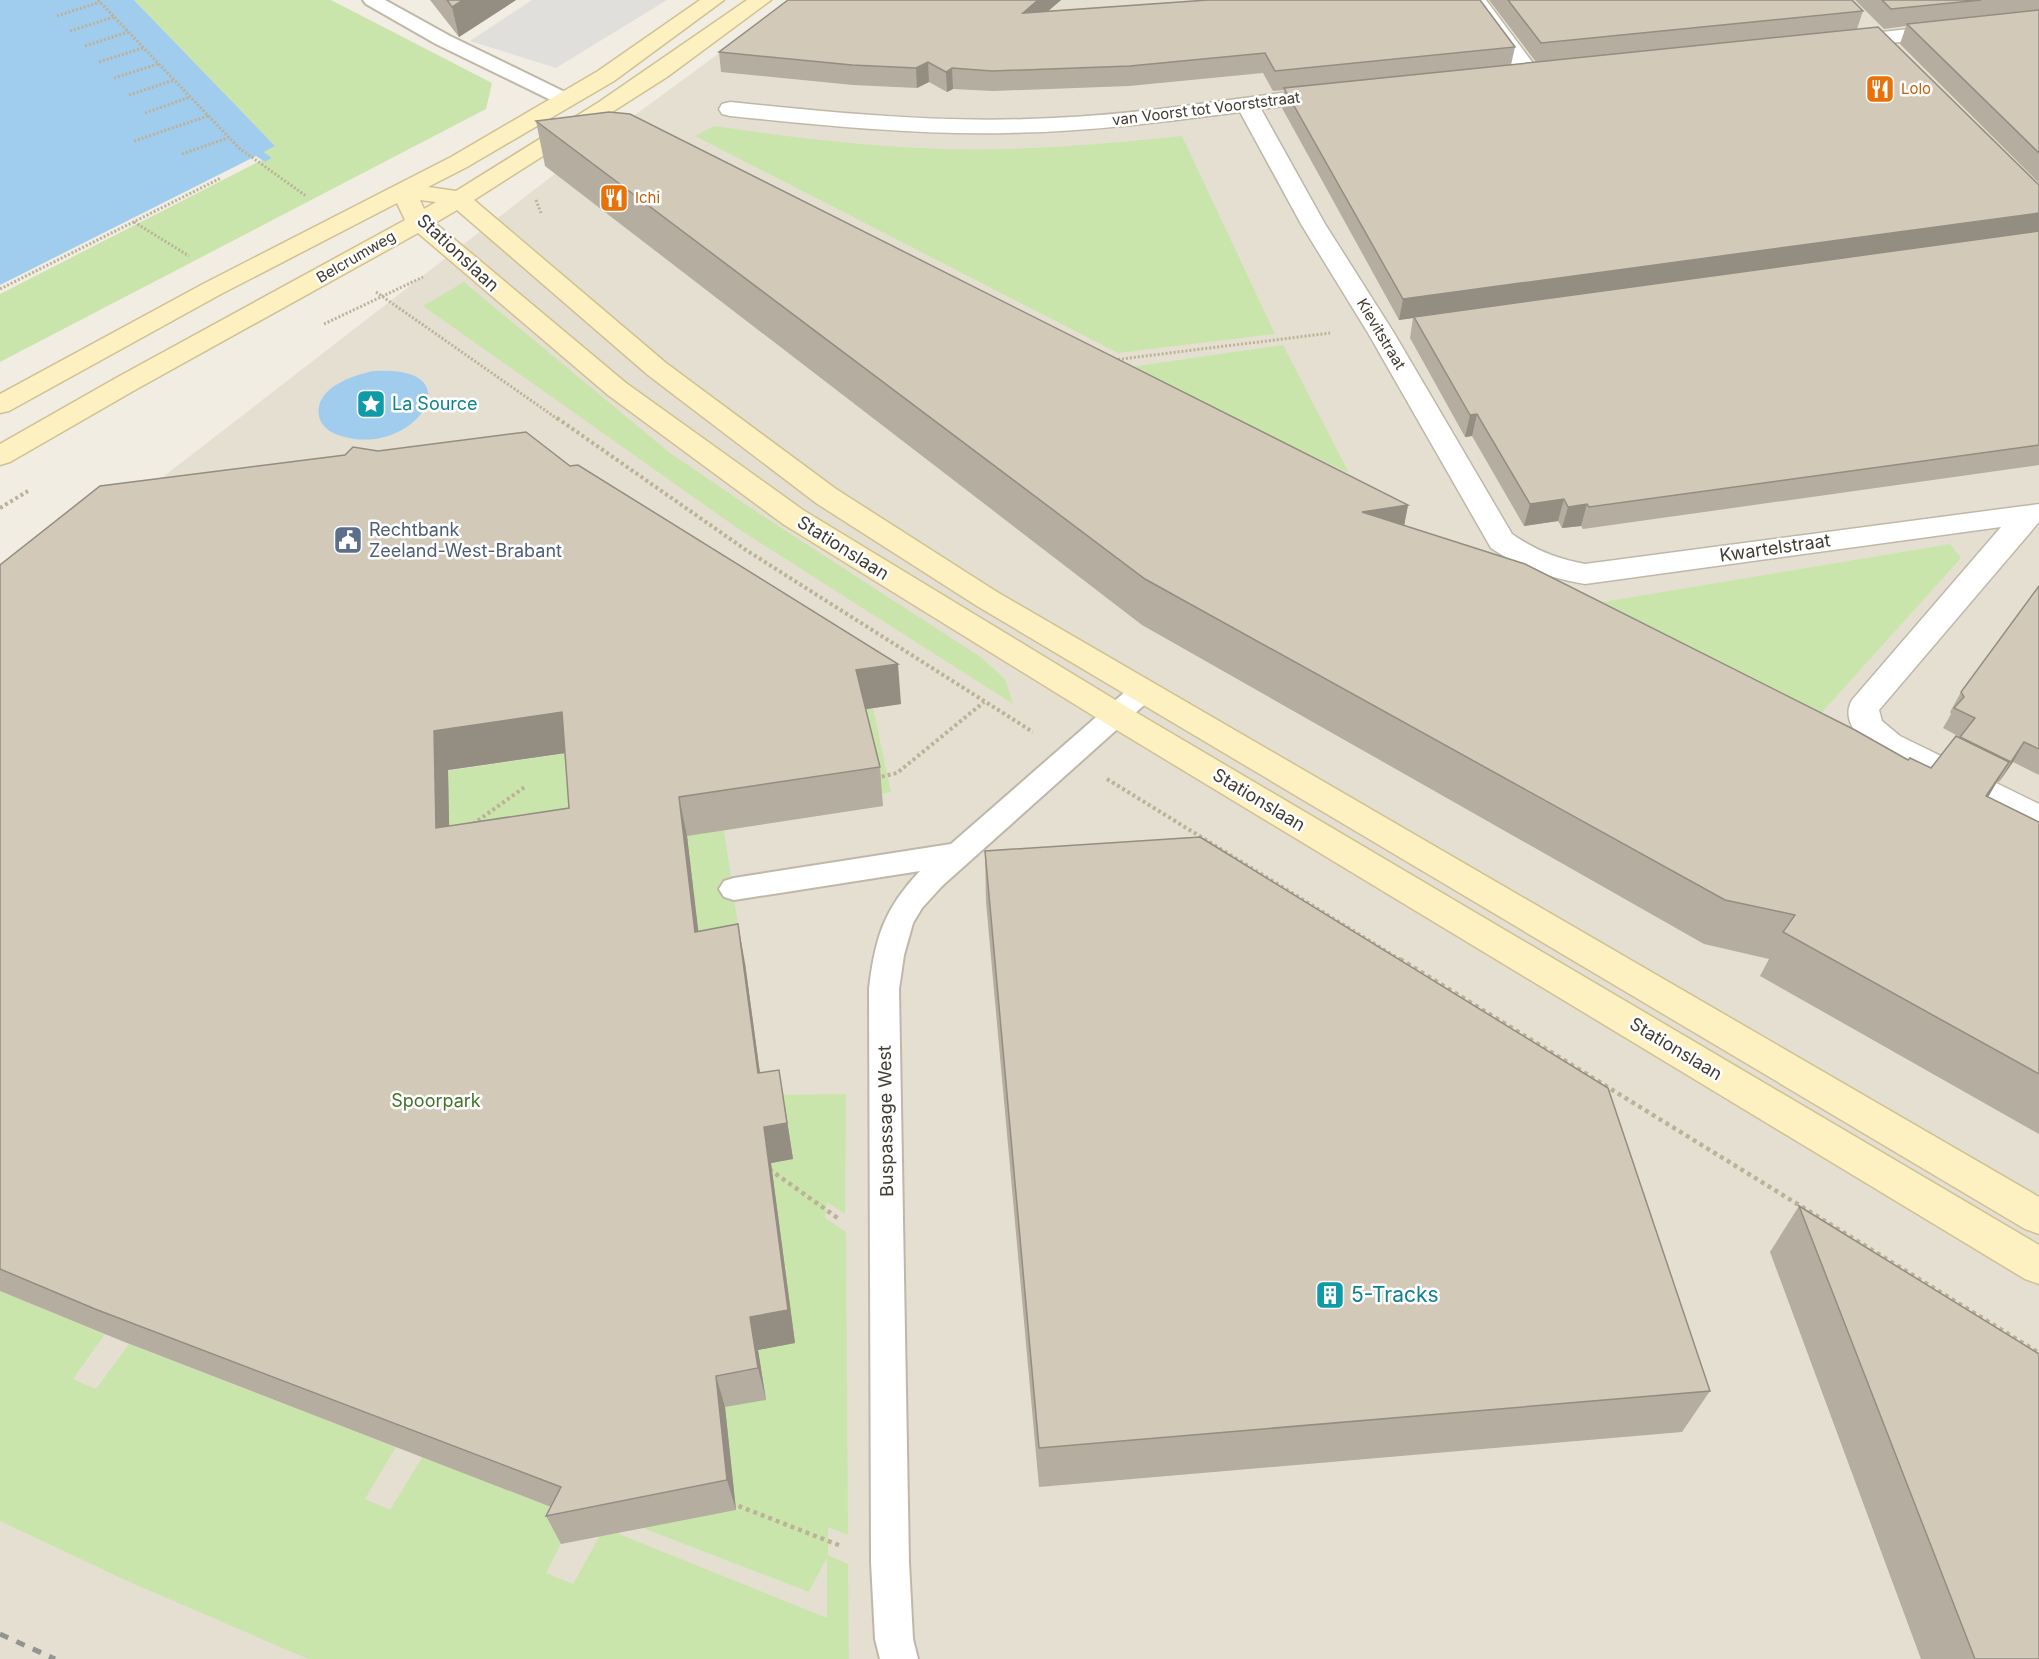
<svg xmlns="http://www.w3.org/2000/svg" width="2039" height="1659" viewBox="0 0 2039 1659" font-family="Inter,sans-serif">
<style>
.residential{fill:#e5dfd1}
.green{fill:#cae5ac}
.parking{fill:#e1dfdb}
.water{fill:#a0cced}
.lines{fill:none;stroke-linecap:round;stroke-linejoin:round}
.lane-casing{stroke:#bfb8a9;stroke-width:4}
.street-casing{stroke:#bfb8a9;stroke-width:3}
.secondary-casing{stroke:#d0c194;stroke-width:3}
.path-far2{stroke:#bdb198;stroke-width:3;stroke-dasharray:2 2;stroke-linecap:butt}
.path-far1{stroke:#bdb198;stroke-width:4;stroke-dasharray:3 3;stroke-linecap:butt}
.path{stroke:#bdb198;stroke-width:4.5;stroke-dasharray:4 4;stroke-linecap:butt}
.lane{fill:#fff;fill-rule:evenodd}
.street{fill:#fff;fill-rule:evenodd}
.secondary{fill:#fdf0c1;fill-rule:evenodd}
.rail{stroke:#939393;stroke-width:5;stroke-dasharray:9 9;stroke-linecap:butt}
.wall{fill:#b5ad9f;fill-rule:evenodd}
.shaded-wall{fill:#938d82}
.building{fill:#d2c9b9;stroke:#938d82;stroke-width:1.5;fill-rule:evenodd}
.labels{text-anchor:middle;stroke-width:5;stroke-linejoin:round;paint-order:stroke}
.far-food-label{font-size:15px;fill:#c56008;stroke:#fff;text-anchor:start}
.far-street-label{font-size:15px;fill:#423d33;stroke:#fff}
.street-label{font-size:18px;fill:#423d33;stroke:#fff}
.culture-label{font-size:18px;fill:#0d838f;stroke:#fff;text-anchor:start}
.service-label{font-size:18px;fill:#4e5e75;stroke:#fff;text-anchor:start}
.park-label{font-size:18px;fill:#437229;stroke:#fff}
.near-culture-label{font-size:21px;fill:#0d838f;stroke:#fff;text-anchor:start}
</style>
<rect width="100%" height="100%" fill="#f1ede3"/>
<path class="residential" d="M792 0H2039V1659H0V603L561 169Z"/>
<g class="green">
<path d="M134 0H331L492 83 486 109 0 362V294L262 160 265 162 272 158 264 152 275 146Z"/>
<path d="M714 126C812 140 911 152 1009 149 1067 147 1125 142 1182 136L1275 334 1118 353 695 136Z"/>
<path d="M464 282 670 453 757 512 982 658 1005 679 1013 704 740 530 423 306Z"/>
<path d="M1283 345 1349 473 1124 368Z"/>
<path d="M1950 544 1961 558 1815 720 1597 603Z"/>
<path d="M873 708 891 792 881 794 883 806 724 830 763 1095 846 1094 845 1214 827 1202 825 1218 846 1232 848 1535 828 1527V1555L848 1564 849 1659H308L125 1580 0 1521V1291L105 1334 73 1379 96 1389 129 1344 396 1447 365 1499 390 1510 423 1456 575 1517 546 1573 573 1584 604 1528 827 1618V1557L809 1592 0 1280V837Z"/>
</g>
<path class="parking" d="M532 0H667L556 68 470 41Z"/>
<g class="water">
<path d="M0 0H134L275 146 264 152 272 158 265 162 256 156 0 285Z"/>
<path d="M374 371C477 364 415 459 341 436 331 433 321 427 319 416 314 388 353 375 374 371Z"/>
</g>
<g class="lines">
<g class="lane-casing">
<g id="lane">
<path d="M363 0H385L450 36 573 96 576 100 573 104H559L436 44 366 4Z"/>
<path d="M1143 681 1152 684 1156 691 1152 698 942 886 922 908 913 923 904 955 899 989 909 1562 913 1639 918 1659H880L875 1639 871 1562 869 989C875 938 884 909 920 871L734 900 724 897 719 889 724 881 734 878 951 844 1134 684Z"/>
</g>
</g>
<g class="street-casing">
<g id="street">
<path d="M1465 0H1486L1541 74 1538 79 1530 81 1522 79Z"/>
<path d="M1946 25 1954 26 1957 31 1954 36 1845 48 1837 47 1834 42 1837 37 1845 36Z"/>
<path d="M1328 87 1336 89 1339 94 1336 99 1261 109 1325 224 1394 333 1512 534C1535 550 1557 559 1585 564L2039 504V522L1879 710 1882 721 1900 736 2039 804V832L2027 828 1878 752C1861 741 1840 721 1852 700L2001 527 1585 584C1550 578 1520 568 1491 548L1368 333 1301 224 1240 112C1163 122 1086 132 1008 133 915 135 822 125 730 116L722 114 719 109 722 104 730 102C837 113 945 124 1053 118 1145 114 1236 98 1328 87Z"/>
</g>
</g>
<g class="secondary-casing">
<path id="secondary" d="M700 0H724L614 81 467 167 428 187 456 191 599 102 747 0H771L667 77 474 200 666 363 836 489 997 592 2039 1197V1234L2025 1229 977 606 816 503 648 375 457 210 435 223 626 383 803 510 1127 707 2039 1245V1284L2025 1279 1105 723 783 524 608 395 418 233 135 390 10 462 0 465V444L116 378 405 220 397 203 221 294 9 411 0 413V394L203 284 451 157 598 71ZM420 200 436 202 424 209Z"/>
</g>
<g class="path-far2">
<path d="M98 0 239 148 306 196"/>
<path d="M57 16 100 2"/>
<path d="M70 31 114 17"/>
<path d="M85 46 128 32"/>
<path d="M99 62 143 48"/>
<path d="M114 78 158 64"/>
<path d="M129 95 174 80"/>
<path d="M145 113 190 97"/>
<path d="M134 141 208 116"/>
<path d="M182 154 228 138"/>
<path d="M536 200 541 213"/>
<path d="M134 222 189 256"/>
<path d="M0 289 221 178"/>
<path d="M376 292 559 420"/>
<path d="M324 324 423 277"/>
<path d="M1114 360 1330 333"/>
</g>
<g class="path-far1">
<path d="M557 418 746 550 1033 732"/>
<path d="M0 508 28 491"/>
<path d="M876 778 897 773 984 702"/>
<path d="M1107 779 1402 961"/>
<path d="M473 824 526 786"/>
</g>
<g class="path">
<path d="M1400 959 2039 1353"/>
<path d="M769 1169 839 1219"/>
<path d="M731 1503 841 1546"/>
</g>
<use href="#lane" class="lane"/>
<use href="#street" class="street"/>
<use href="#secondary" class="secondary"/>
<path class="rail" d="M0 1634 55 1659"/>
</g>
<g class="wall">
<path d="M430 0H516L459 37Z"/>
<path d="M788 0H1061L1048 11 1515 47 1511 65 1536 62 1489 0H1852L1863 11 1857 29 2039 185V465L1583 529 1581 526 1562 528 1558 521 1524 526 1472 436 1465 437 1410 338 1413 318 1399 320 1282 108 1284 90 1273 91 1263 73 1129 86 993 91 953 89 947 92 929 82 917 88 853 85 721 72 719 52Z"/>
<path d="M1855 0H2039V183L1900 44 1906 26 1884 29Z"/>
<path d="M536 121 1408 505 1404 526 1908 760 1931 768 1960 737 1943 728 1951 714 1950 712 1961 692 2039 586V775L2013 762 1999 782 1997 781 1988 797 2039 822V1134L1760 976 1769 959 1704 944 1142 625 545 166Z"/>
<path d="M378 451 570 466 901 704 866 709 880 767 883 806 687 836 698 931 745 963 760 1073 785 1106 793 1159 771 1163 795 1343 758 1350 766 1400 725 1407 736 1510 561 1544 546 1516 551 1507 122 1341 0 1291V565ZM565 753 569 808 449 826 448 770Z"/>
<path d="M985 851 1710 1391 1682 1432 1039 1487 986 902Z"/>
<path d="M1799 1206 2039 1659H1921L1770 1252Z"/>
</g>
<g class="shaded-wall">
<path d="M463 0H516L459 37 452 7Z"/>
<path d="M1038 0H1061L1023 33V13Z"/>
<path d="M928 62 929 82 917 88 916 68Z"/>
<path d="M952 68 953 89 947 92 946 72Z"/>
<path d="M2039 213V233L1399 320 1403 299Z"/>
<path d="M1477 414 1472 436 1465 437 1470 415Z"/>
<path d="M1564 499 1558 521 1524 526 1530 504Z"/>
<path d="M1587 504 1581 526 1562 528 1568 507Z"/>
<path d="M1408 505 1399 552 1362 512Z"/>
<path d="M898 664 901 704 860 710 856 670Z"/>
<path d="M562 712 573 752 448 770 450 867 436 828 434 731Z"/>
<path d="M2024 742 2013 762 1999 782 2011 762Z"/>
<path d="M2009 762 1982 807 1986 796Z"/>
<path d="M679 797 687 836 703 970 695 932Z"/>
<path d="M738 924 745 963 765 1110 758 1073Z"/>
<path d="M779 1070 793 1159 771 1163 795 1343 758 1350 766 1400 758 1368 750 1317 764 1127Z"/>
<path d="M716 1376 725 1407 736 1510 727 1480Z"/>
</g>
<g class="building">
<path d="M447 0H463L452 7Z"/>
<path d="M788 0H1038L1023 13 1208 0H1480L1515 47 1275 71 1265 53 1130 66 992 71 952 68 946 72 928 62 916 68 852 65 719 52Z"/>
<path d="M1508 0H1852L1863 11 1541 43Z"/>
<path d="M1882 0H1981L1891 9Z"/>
<path d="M2039 10V153L1907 24Z"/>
<path d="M1878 27 2039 185V213L1403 299 1284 88Z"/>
<path d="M609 112 630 114 1408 505 1362 512 1525 564 1855 730 1908 760 1910 758 1931 768 1956 736 2009 762 1986 796 2039 822V1074L1783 932 1795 915 1725 900 1145 579 536 121Z"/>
<path d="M2039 231V445L1589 507 1587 504 1568 507 1564 499 1530 504 1477 414 1470 415 1414 317Z"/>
<path d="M526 432 570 466 578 465 898 664 856 670 880 767 679 797 695 932 738 924 758 1073 779 1070 787 1123 764 1127 788 1310 750 1317 758 1368 716 1376 727 1480 546 1516 561 1487 95 1309 0 1269V565L100 486 345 455 353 447 378 451ZM562 712 569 808 436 828 434 731Z"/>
<path d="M2039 586V749L2024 742 2011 762 1960 737 1975 718 1954 708 1964 697 1961 692Z"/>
<path d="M1200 837 1608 1088 1710 1391 1039 1448 985 851Z"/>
<path d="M1799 1206 2039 1354V1659H1975Z"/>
</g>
<defs>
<g id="restaurant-square" transform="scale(1.5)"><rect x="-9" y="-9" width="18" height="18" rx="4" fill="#e8710a" stroke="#fff"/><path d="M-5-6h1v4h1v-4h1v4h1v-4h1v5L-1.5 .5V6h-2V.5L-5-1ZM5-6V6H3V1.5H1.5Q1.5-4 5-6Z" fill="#fff"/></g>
<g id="sight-square" transform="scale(1.5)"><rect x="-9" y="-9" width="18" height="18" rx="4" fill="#0f9aa8" stroke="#fff"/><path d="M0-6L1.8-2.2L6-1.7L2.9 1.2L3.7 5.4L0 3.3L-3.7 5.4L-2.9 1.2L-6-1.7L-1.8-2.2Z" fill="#fff"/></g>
<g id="civic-square" transform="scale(1.5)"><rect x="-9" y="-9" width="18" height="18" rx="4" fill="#5c6f8a" stroke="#fff"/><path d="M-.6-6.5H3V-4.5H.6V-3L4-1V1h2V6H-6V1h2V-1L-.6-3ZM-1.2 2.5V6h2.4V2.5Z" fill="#fff"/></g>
<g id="building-square" transform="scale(1.5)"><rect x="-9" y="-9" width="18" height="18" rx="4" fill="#0f9aa8" stroke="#fff"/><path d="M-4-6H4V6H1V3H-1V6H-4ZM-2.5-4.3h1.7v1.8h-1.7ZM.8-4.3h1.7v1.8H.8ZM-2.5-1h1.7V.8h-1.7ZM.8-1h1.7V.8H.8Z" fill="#fff"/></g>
</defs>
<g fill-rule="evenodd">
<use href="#restaurant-square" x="1880" y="89"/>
<use href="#restaurant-square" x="614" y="198"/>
<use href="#sight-square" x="371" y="404"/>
<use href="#civic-square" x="348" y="540"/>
<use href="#building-square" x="1330" y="1295"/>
</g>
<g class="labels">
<g class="far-food-label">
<text x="1901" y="94">Lolo</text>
<text x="635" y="203">Ichi</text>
</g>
<g class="far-street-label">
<text transform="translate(1206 109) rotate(-7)" y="5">van Voorst tot Voorststraat</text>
<text transform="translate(356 257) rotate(-30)" y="5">Belcrumweg</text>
<text transform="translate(1381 334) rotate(59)" y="5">Kievitstraat</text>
</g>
<g class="street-label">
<text transform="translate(458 253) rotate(43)" y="6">Stationslaan</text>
<text transform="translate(843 548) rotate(32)" y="6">Stationslaan</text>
<text transform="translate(1775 548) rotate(-8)" y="6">Kwartelstraat</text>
<text transform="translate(1259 800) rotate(31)" y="6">Stationslaan</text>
<text transform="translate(1676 1049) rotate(31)" y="6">Stationslaan</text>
<text transform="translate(886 1121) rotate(-91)" y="6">Buspassage West</text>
</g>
<g class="culture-label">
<text x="392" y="410">La Source</text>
</g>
<g class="service-label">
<text x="369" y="536">Rechtbank<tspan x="369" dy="21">Zeeland-West-Brabant</tspan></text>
</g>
<g class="park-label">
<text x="436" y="1107">Spoorpark</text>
</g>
<g class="near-culture-label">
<text x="1351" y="1302">5-Tracks</text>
</g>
</g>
</svg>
